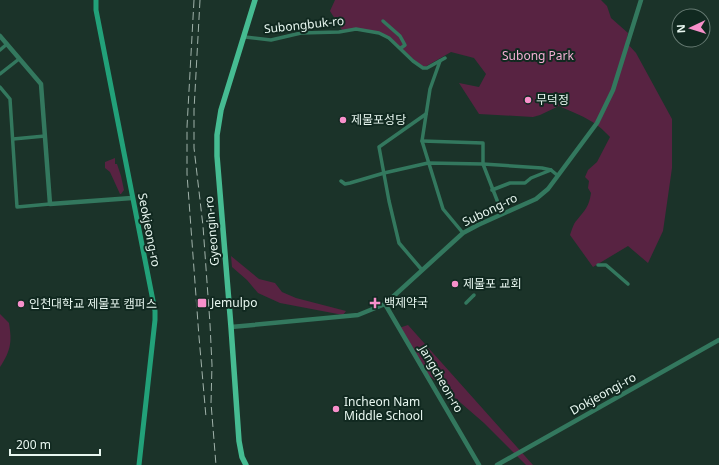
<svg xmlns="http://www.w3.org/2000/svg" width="719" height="465" viewBox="0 0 719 465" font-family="'Noto Sans','Noto Sans KR',sans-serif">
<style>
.green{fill:#582342}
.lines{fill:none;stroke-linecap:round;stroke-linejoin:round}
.minor{stroke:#33785e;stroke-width:3.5}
.tertiary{stroke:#33785e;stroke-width:4.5}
.secondary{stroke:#22a179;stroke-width:5}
.primary{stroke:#46bc92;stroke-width:5.5}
.rail{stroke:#a0b2aa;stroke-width:1;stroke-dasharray:8 4;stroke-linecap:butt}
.poi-dot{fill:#f890cb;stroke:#112920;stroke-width:1.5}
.labels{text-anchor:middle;stroke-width:4;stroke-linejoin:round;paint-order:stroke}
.street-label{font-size:12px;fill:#e8f7f0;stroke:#112920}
.park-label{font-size:12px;fill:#f2afd3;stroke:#112920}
.poi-label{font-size:12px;fill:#e8f7f0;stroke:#112920;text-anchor:start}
</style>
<rect width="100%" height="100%" fill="#1b3329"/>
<g class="green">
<path d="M335 0H601L607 6 611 18 628 33 626 42 636 53 672 119V168L663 231 648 263 628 246 593 267 570 235C572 230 573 224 577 220 585 210 589 207 591 193L588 188 589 181 585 177 588 170 597 162 610 137C595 120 579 115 559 106L540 115 533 117 479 114 459 83 479 87 486 74 474 58 451 52 423 68 401 48 379 33 356 29 342 30 330 11Z"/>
<path d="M115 158V164H117L121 176 124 190 121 194H120L110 172 105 168V162Z"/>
<path d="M231 256 259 279 275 283 282 292 296 298 346 311 343 315 280 303 258 293 247 280 232 267Z"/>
<path d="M0 314 9 323C12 342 11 350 0 367Z"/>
<path d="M408 325 533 465H526L484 423 424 371 399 328Z"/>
</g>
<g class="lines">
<g class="minor">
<path d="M383 21 400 36 405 45 401 48"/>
<path d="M245 37 271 40 301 33 339 32 356 29 379 33 389 38 413 61 423 68H427L445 58"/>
<path d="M0 50 7 44"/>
<path d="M440 61 430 89 422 141 443 209 463 233"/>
<path d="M0 74 19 59"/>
<path d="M0 87 10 99 17 207 50 204"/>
<path d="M13 139 45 136"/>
<path d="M422 141 483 143V164L502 213"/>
<path d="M341 181 345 184 350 183 384 173 428 163 483 164 542 168 551 170 557 175"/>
<path d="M492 190 510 183H525L531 178 551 170"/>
<path d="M598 265H606L628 284"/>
<path d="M422 270 399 243 389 201 379 147 426 114"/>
<path d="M466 303 474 295"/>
</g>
<g class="tertiary">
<path d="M0 36 41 84 50 204 132 198"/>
<path d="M385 304 479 465"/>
<path d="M231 327 358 315 385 304 463 233 478 225 536 199 548 189 597 123 613 90 641 0"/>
<path d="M497 465 719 340"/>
</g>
<path class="secondary" d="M96 0V10L155 311V320L139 465"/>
<path class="primary" d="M246 465 242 457 239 441 231 327 217 156V135L221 110 255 0"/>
<g class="rail">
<path d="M194 0 187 127V174L199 337 206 417"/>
<path d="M200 0 194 110V148L203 226 210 324 212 365 211 403 216 465"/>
</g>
</g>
<g class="poi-dot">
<circle cx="528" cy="100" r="4"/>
<circle cx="343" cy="120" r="4"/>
<circle cx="455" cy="284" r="4"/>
<rect x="197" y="298" width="10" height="10" rx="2"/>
<path d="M373 297h4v4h4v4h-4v4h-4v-4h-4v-4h4z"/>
<circle cx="21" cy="304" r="4"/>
<circle cx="336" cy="409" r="4"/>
</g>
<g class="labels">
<g class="street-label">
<text transform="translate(304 25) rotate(-6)" y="4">Subongbuk-ro</text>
<text transform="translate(490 210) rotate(-26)" y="4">Subong-ro</text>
<text transform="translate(149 230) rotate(79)" y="4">Seokjeong-ro</text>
<text transform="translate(212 231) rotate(-95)" y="4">Gyeongin-ro</text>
<text transform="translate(441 379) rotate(60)" y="4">Jangcheon-ro</text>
<text transform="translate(603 394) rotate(-29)" y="4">Dokjeongi-ro</text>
</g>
<g class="park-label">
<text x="538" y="60">Subong Park</text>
</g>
<g class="poi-label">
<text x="536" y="104">무덕정</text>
<text x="351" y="124">제물포성당</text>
<text x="463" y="288">제물포 교회</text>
<text x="211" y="307">Jemulpo</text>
<text x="384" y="307">백제약국</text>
<text x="29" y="308">인천대학교 제물포 캠퍼스</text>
<text x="344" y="406">Incheon Nam<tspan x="344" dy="14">Middle School</tspan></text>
</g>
</g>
<g transform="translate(691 28) rotate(266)"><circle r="19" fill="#112920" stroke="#677b73"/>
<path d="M0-3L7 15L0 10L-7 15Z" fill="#f890cb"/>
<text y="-6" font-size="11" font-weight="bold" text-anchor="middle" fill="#e8f7f0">N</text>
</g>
<path d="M10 449v6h90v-6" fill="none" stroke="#e8f7f0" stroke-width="2"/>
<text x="16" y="449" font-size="12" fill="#e8f7f0" stroke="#112920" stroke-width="3" paint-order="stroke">200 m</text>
</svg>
